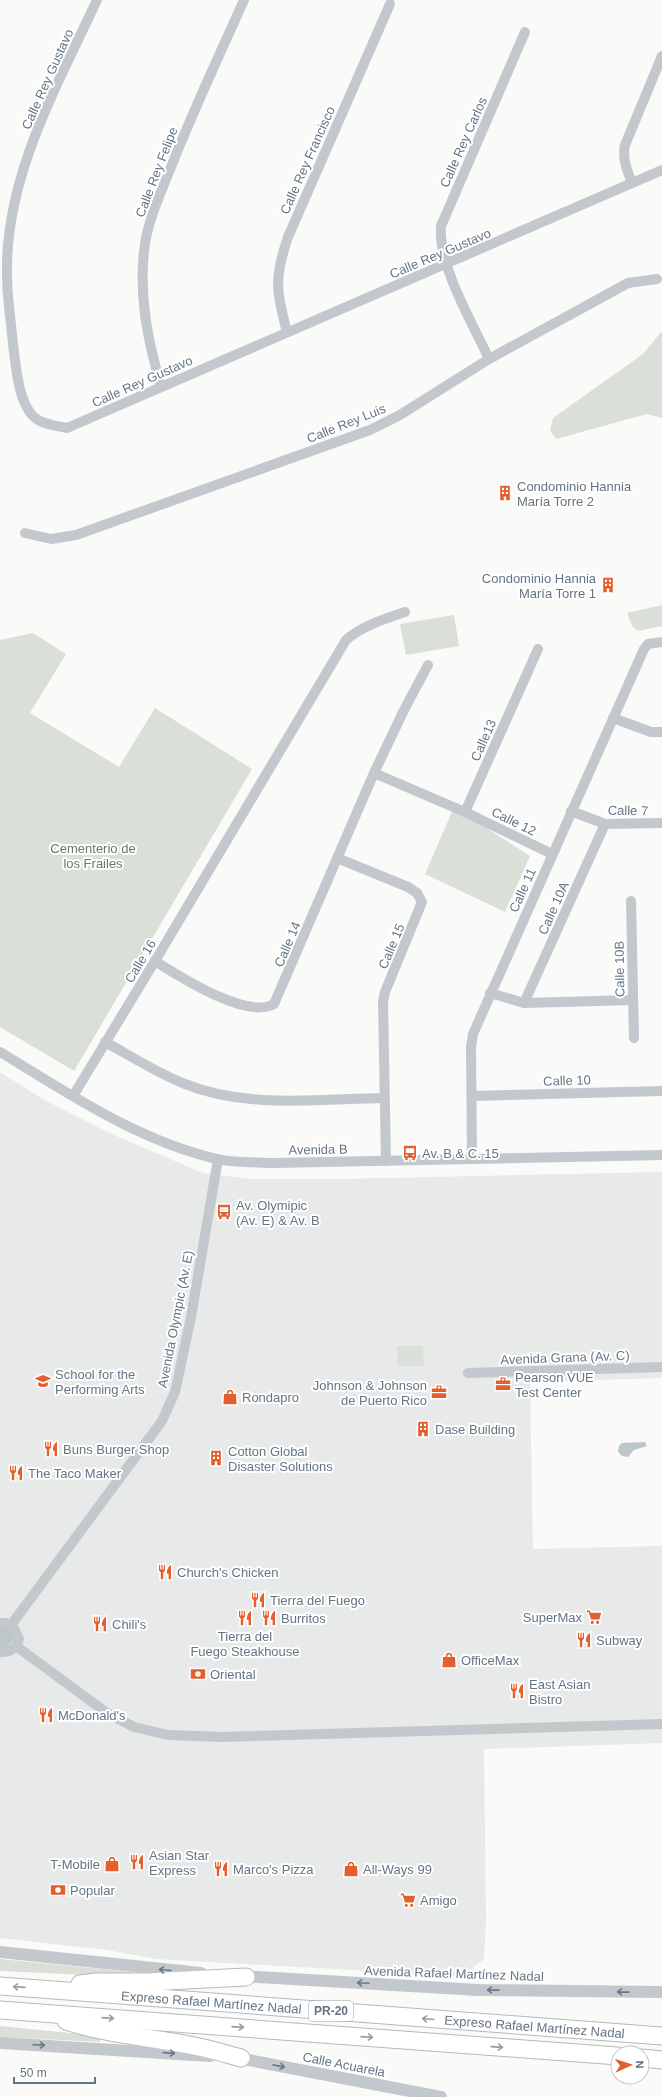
<svg xmlns="http://www.w3.org/2000/svg" width="662" height="2097" viewBox="0 0 662 2097" font-family="Helvetica,sans-serif">
<style>
.built{fill:#e8e9e9}
.green{fill:#dadfd7}
.water{fill:#bcc7cc}
.lines{fill:none;stroke-linecap:round;stroke-linejoin:round}
.motorway-casing{stroke:#b4b9bd;stroke-width:19}
.minor{stroke:#c3c8cc;stroke-width:10}
.tertiary{stroke:#c3c8cc;stroke-width:12}
.motorway{stroke:#fff;stroke-width:17}
.oneway{stroke:#6a7987}
.oneway2{stroke:#939ea8}
.labels{text-anchor:middle;stroke-width:4;stroke-linejoin:round;paint-order:stroke}
.shield{fill:#fff;stroke:#939ea8;stroke-width:1}
.shield-label{font-size:12px;font-weight:bold;fill:#657583}
.street-label{font-size:13px;fill:#657583;stroke:#fff}
.poi-label{font-size:13px;fill:#657583;stroke:#fff;text-anchor:start}
.park-label{font-size:13px;fill:#677a64;stroke:#fff}
</style>
<rect width="100%" height="100%" fill="#fafaf8"/>
<path class="built" d="M0 1072 41 1098 107 1132 203 1173 249 1179H339L662 1172V1378L530 1382 533 1549 662 1546V1743L484 1749 486 1920 484 1959 466 1973 457 1976 156 1959 107 1950 0 1938Z"/>
<g class="green">
<path d="M662 331V418L647 414 556 439 550 430 553 418 643 354Z"/>
<path d="M662 605V626L638 631 632 626 627 613Z"/>
<path d="M454 615 459 646 406 655 400 624Z"/>
<path d="M33 633 66 654 30 713 119 767 155 708 252 769 74 1071 0 1027V640Z"/>
<path d="M454 807 530 856 505 912 425 874Z"/>
<path d="M397 1346H423L424 1366H398Z"/>
<path d="M0 1959 132 1972V1977L0 1971Z"/>
<path d="M0 2026 99 2036 100 2042 0 2037Z"/>
</g>
<g class="water">
<path d="M645 1442 647 1446 634 1450 628 1457 622 1456 618 1452 619 1446 622 1443Z"/>
<path d="M0 1627 11 1630 14 1639 7 1647 0 1648Z"/>
</g>
<g class="lines">
<g class="motorway-casing">
<g id="motorway">
<path d="M80 1984 97 1982H148L246 1977"/>
<path id="s1" d="M0 1986 662 2036"/>
<path d="M0 2010 618 2056"/>
<path d="M66 2021C112 2036 154 2037 199 2047 213 2050 227 2054 241 2058"/>
<path d="M642 2058 662 2060"/>
</g>
</g>
<g class="minor">
<path d="M97 0C57 86 5 177 7 274 7 297 11 321 13 344 16 365 18 411 40 421 48 425 58 426 67 428L662 170"/>
<path d="M632 183C627 170 622 159 625 145L662 56"/>
<path d="M287 332C276 291 274 278 288 237L390 4"/>
<path d="M489 359C472 322 438 266 441 226L525 32"/>
<path d="M161 386C148 342 139 298 144 251 147 222 160 195 171 167 193 111 219 56 244 0"/>
<path d="M25 533 51 539 76 535 370 430 400 415 489 359 628 283 657 279"/>
<path d="M613 718 651 732H662"/>
<path d="M374 773 465 812 552 854"/>
<path d="M571 811 605 824 662 823"/>
<path d="M465 812 538 649"/>
<path d="M337 858 408 887 417 893 422 902 385 992 383 1002 386 1161"/>
<path d="M631 901 634 1038"/>
<path d="M155 961C179 976 247 1020 274 1004L374 773 404 710 428 665"/>
<path d="M490 993 524 1003 633 1000"/>
<path d="M524 1003 605 824"/>
<path d="M105 1042C131 1056 157 1073 185 1084 247 1109 319 1099 384 1098"/>
<path d="M0 1052C68 1093 138 1141 217 1159 236 1163 255 1162 274 1163L662 1155"/>
<path d="M73 1096 155 961 346 640C362 626 384 619 405 612"/>
<path d="M472 1096 662 1091"/>
<path d="M472 1159 471 1047 473 1034 644 649 648 644 662 642"/>
<path d="M468 1373 662 1367"/>
<path d="M0 1623H5L13 1626 19 1639C16 1648 10 1653 0 1652"/>
<path d="M11 1625 162 1421 175 1392 191 1317 218 1159"/>
<path d="M16 1646 107 1713 134 1727 168 1735 222 1737 662 1724"/>
</g>
<g class="tertiary">
<path d="M0 1952 201 1973"/>
<path d="M240 1976 478 1990 662 1992"/>
<path d="M0 2043 210 2056"/>
<path d="M233 2057 441 2097"/>
</g>
<use href="#motorway" class="motorway"/>
</g>
<defs><path id="oneway-shaft" d="M-6 0H5M1.5-3L5.5 0L1.5 3" fill="none" stroke-width="1.6" stroke-linecap="round" stroke-linejoin="round"/></defs>
<g class="oneway">
<use href="#oneway-shaft" transform="translate(165 1970) rotate(-175)"/>
<use href="#oneway-shaft" transform="translate(363 1983) rotate(-177)"/>
<use href="#oneway-shaft" transform="translate(493 1990) rotate(-179)"/>
<use href="#oneway-shaft" transform="translate(623 1992) rotate(-179)"/>
<use href="#oneway-shaft" transform="translate(39 2045) rotate(2)"/>
<use href="#oneway-shaft" transform="translate(169 2053) rotate(4)"/>
<use href="#oneway-shaft" transform="translate(279 2066) rotate(11)"/>
</g>
<g class="oneway2">
<use href="#oneway-shaft" transform="translate(19 1987) rotate(-176)"/>
<use href="#oneway-shaft" transform="translate(108 2018) rotate(4)"/>
<use href="#oneway-shaft" transform="translate(428 2019) rotate(-175)"/>
<use href="#oneway-shaft" transform="translate(238 2027) rotate(4)"/>
<use href="#oneway-shaft" transform="translate(367 2037) rotate(4)"/>
<use href="#oneway-shaft" transform="translate(497 2047) rotate(4)"/>
</g>
<defs>
<g id="building-bare" transform="scale(1.2)"><path d="M-4-6H4V6H1V3H-1V6H-4ZM-2.5-4.3h1.7v1.8h-1.7ZM.8-4.3h1.7v1.8H.8ZM-2.5-1h1.7V.8h-1.7ZM.8-1h1.7V.8H.8Z" fill="#e45e2e" stroke="#fff" stroke-width="2.5" paint-order="stroke"/></g>
<g id="bus-bare" transform="scale(1.2)"><path d="M-5-6H5V4H4V6H2V4H-2V6H-4V4H-5ZM-3.5-4V0h7V-4ZM-3.5 1.2v1.5H-2V1.2ZM2 1.2v1.5H3.5V1.2Z" fill="#e45e2e" stroke="#fff" stroke-width="2.5" paint-order="stroke"/></g>
<g id="school-bare" transform="scale(1.2)"><path d="M0-5L7-2L0 1L-7-2ZM-4 1L0 2.5L4 1V4Q0 6-4 4Z" fill="#e45e2e" stroke="#fff" stroke-width="2.5" paint-order="stroke"/></g>
<g id="office-bare" transform="scale(1.2)"><path d="M-6-3h4V-5.5h4V-3h4V5H-6ZM-1-4.5V-3h2v-1.5ZM-6 0V1H6V0Z" fill="#e45e2e" stroke="#fff" stroke-width="2.5" paint-order="stroke"/></g>
<g id="shop-bare" transform="scale(1.2)"><path d="M-5-2.5h2.3a2.7 3.5 0 0 1 5.4 0H5L5.5 6h-11ZM-1.5-2.5h3a1.5 2.3 0 0 0-3 0Z" fill="#e45e2e" stroke="#fff" stroke-width="2.5" paint-order="stroke"/></g>
<g id="restaurant-bare" transform="scale(1.2)"><path d="M-5-6h1v4h1v-4h1v4h1v-4h1v5L-1.5 .5V6h-2V.5L-5-1ZM5-6V6H3V1.5H1.5Q1.5-4 5-6Z" fill="#e45e2e" stroke="#fff" stroke-width="2.5" paint-order="stroke"/></g>
<g id="supermarket-bare" transform="scale(1.2)"><path d="M-6-5.5h2.5l.6 2H6L4.5 2H-2.5L-4.4-4H-6ZM-1.5 3.2a1.3 1.3 0 1 0 .1 0ZM3 3.2a1.3 1.3 0 1 0 .1 0Z" fill="#e45e2e" stroke="#fff" stroke-width="2.5" paint-order="stroke"/></g>
<g id="bank-bare" transform="scale(1.2)"><path d="M-6-4H6V4H-6ZM0-2.3a2.3 2.3 0 1 0 0 4.6a2.3 2.3 0 1 0 0-4.6Z" fill="#e45e2e" stroke="#fff" stroke-width="2.5" paint-order="stroke"/></g>
</defs>
<g fill-rule="evenodd">
<use href="#building-bare" x="505" y="493"/>
<use href="#building-bare" x="608" y="585"/>
<use href="#bus-bare" x="410" y="1153"/>
<use href="#bus-bare" x="224" y="1212"/>
<use href="#school-bare" x="43" y="1381"/>
<use href="#office-bare" x="503" y="1384"/>
<use href="#office-bare" x="439" y="1392"/>
<use href="#shop-bare" x="230" y="1397"/>
<use href="#building-bare" x="423" y="1429"/>
<use href="#restaurant-bare" x="51" y="1449"/>
<use href="#building-bare" x="216" y="1458"/>
<use href="#restaurant-bare" x="16" y="1473"/>
<use href="#restaurant-bare" x="165" y="1572"/>
<use href="#restaurant-bare" x="258" y="1600"/>
<use href="#supermarket-bare" x="594" y="1617"/>
<use href="#restaurant-bare" x="245" y="1618"/>
<use href="#restaurant-bare" x="269" y="1618"/>
<use href="#restaurant-bare" x="100" y="1624"/>
<use href="#restaurant-bare" x="584" y="1640"/>
<use href="#shop-bare" x="449" y="1660"/>
<use href="#bank-bare" x="198" y="1674"/>
<use href="#restaurant-bare" x="517" y="1691"/>
<use href="#restaurant-bare" x="46" y="1715"/>
<use href="#restaurant-bare" x="137" y="1862"/>
<use href="#shop-bare" x="112" y="1864"/>
<use href="#restaurant-bare" x="221" y="1869"/>
<use href="#shop-bare" x="351" y="1869"/>
<use href="#bank-bare" x="58" y="1890"/>
<use href="#supermarket-bare" x="408" y="1900"/>
</g>
<g class="labels">
<rect class="shield" x="309" y="2001" width="44" height="20" rx="3"/>
<g class="shield-label">
<text x="331" y="2015">PR-20</text>
</g>
<g class="street-label">
<text transform="translate(47 79) rotate(-66)" y="5">Calle Rey Gustavo</text>
<text transform="translate(463 142) rotate(-66)" y="5">Calle Rey Carlos</text>
<text transform="translate(307 160) rotate(-66)" y="5">Calle Rey Francisco</text>
<text transform="translate(156 172) rotate(-69)" y="5">Calle Rey Felipe</text>
<text transform="translate(440 253) rotate(-23)" y="5">Calle Rey Gustavo</text>
<text transform="translate(142 381) rotate(-24)" y="5">Calle Rey Gustavo</text>
<text transform="translate(346 423) rotate(-22)" y="5">Calle Rey Luis</text>
<text transform="translate(483 740) rotate(-66)" y="5">Calle13</text>
<text transform="translate(628 810) rotate(1)" y="5">Calle 7</text>
<text transform="translate(514 821) rotate(26)" y="5">Calle 12</text>
<text transform="translate(522 890) rotate(-66)" y="5">Calle 11</text>
<text transform="translate(553 908) rotate(-66)" y="5">Calle 10A</text>
<text transform="translate(287 944) rotate(-67)" y="5">Calle 14</text>
<text transform="translate(391 946) rotate(-67)" y="5">Calle 15</text>
<text transform="translate(140 961) rotate(-59)" y="5">Calle 16</text>
<text transform="translate(619 969) rotate(-91)" y="5">Calle 10B</text>
<text transform="translate(567 1080) rotate(-2)" y="5">Calle 10</text>
<text transform="translate(318 1149) rotate(-1)" y="5">Avenida B</text>
<text transform="translate(175 1319) rotate(-79)" y="5">Avenida Olympic (Av. E)</text>
<text transform="translate(565 1357) rotate(-2)" y="5">Avenida Grana (Av. C)</text>
<text transform="translate(454 1973) rotate(2)" y="5">Avenida Rafael Martínez Nadal</text>
<text dy="5" stroke="none"><textPath href="#s1" startOffset="212">Expreso Rafael Martínez Nadal</textPath></text>
<text dy="5" stroke="none"><textPath href="#s1" startOffset="536">Expreso Rafael Martínez Nadal</textPath></text>
<text transform="translate(344 2064) rotate(11)" y="5">Calle Acuarela</text>
</g>
<g class="poi-label">
<text x="517" y="491">Condominio Hannia<tspan x="517" dy="15">María Torre 2</tspan></text>
<text x="596" y="583" text-anchor="end">Condominio Hannia<tspan x="596" dy="15">María Torre 1</tspan></text>
<text x="422" y="1158">Av. B &amp; C. 15</text>
<text x="236" y="1210">Av. Olymipic<tspan x="236" dy="15">(Av. E) &amp; Av. B</tspan></text>
<text x="55" y="1379">School for the<tspan x="55" dy="15">Performing Arts</tspan></text>
<text x="515" y="1382">Pearson VUE<tspan x="515" dy="15">Test Center</tspan></text>
<text x="427" y="1390" text-anchor="end">Johnson &amp; Johnson<tspan x="427" dy="15">de Puerto Rico</tspan></text>
<text x="242" y="1402">Rondapro</text>
<text x="435" y="1434">Dase Building</text>
<text x="63" y="1454">Buns Burger Shop</text>
<text x="228" y="1456">Cotton Global<tspan x="228" dy="15">Disaster Solutions</tspan></text>
<text x="28" y="1478">The Taco Maker</text>
<text x="177" y="1577">Church's Chicken</text>
<text x="270" y="1605">Tierra del Fuego</text>
<text x="582" y="1622" text-anchor="end">SuperMax</text>
<text x="281" y="1623">Burritos</text>
<text x="112" y="1629">Chili's</text>
<text x="245" y="1641" text-anchor="middle">Tierra del<tspan x="245" dy="15">Fuego Steakhouse</tspan></text>
<text x="596" y="1645">Subway</text>
<text x="461" y="1665">OfficeMax</text>
<text x="210" y="1679">Oriental</text>
<text x="529" y="1689">East Asian<tspan x="529" dy="15">Bistro</tspan></text>
<text x="58" y="1720">McDonald's</text>
<text x="149" y="1860">Asian Star<tspan x="149" dy="15">Express</tspan></text>
<text x="100" y="1869" text-anchor="end">T-Mobile</text>
<text x="233" y="1874">Marco's Pizza</text>
<text x="363" y="1874">All-Ways 99</text>
<text x="70" y="1895">Popular</text>
<text x="420" y="1905">Amigo</text>
</g>
<g class="park-label">
<text x="93" y="853">Cementerio de<tspan x="93" dy="15">los Frailes</tspan></text>
</g>
</g>
<g transform="translate(630 2065) rotate(87)"><circle r="19" fill="#ffffff" stroke="#c1c8cd"/>
<path d="M0-3L7 15L0 10L-7 15Z" fill="#e45e2e"/>
<text y="-6" font-size="11" font-weight="bold" text-anchor="middle" fill="#657583">N</text>
</g>
<path d="M14 2077v6h81v-6" fill="none" stroke="#657583" stroke-width="2"/>
<text x="20" y="2077" font-size="12" fill="#657583" stroke="#ffffff" stroke-width="3" paint-order="stroke">50 m</text>
</svg>
